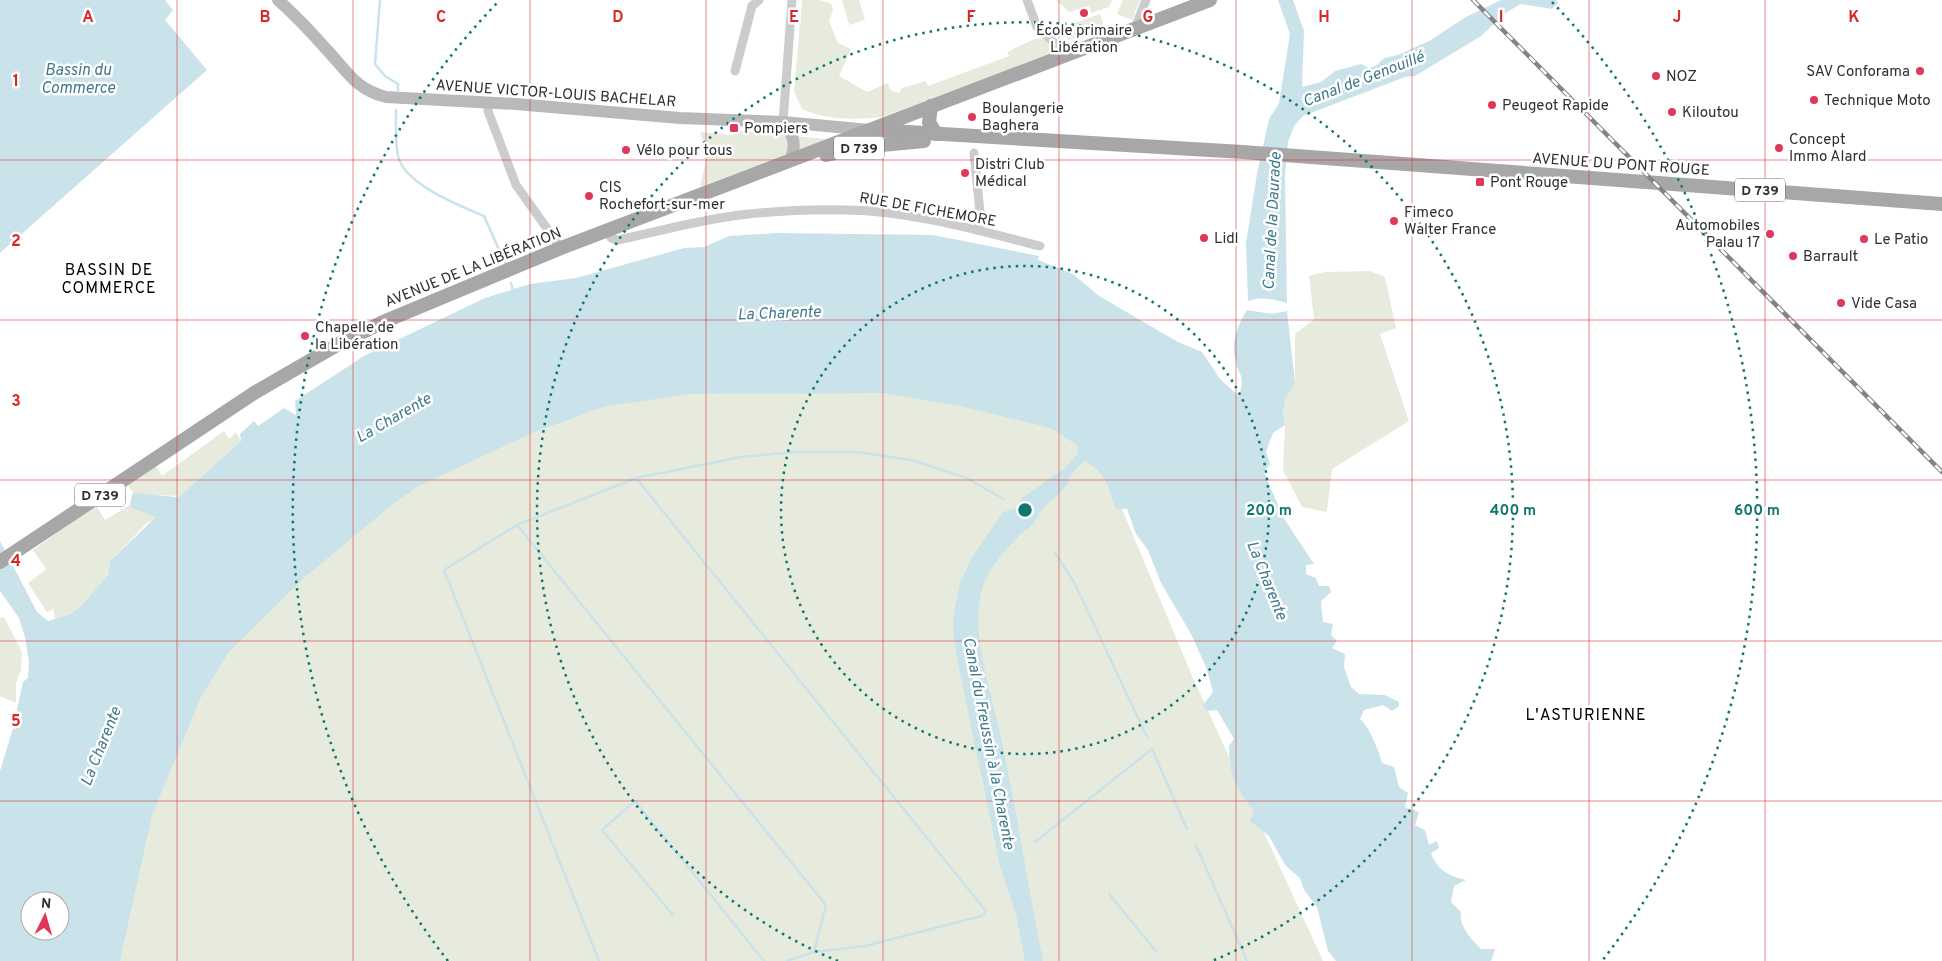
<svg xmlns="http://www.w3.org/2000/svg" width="1942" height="961" viewBox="0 0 1942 961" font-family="Overpass,sans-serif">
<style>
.green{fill:#e7ebdd}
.water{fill:#cae2ea;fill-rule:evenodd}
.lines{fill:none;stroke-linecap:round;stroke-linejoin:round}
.stream{stroke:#cae2ea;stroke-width:2.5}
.canal{stroke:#cae2ea;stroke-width:9}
.street{stroke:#ccc;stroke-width:9}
.secondary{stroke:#b9b9b9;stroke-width:12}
.primary{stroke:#a7a7a7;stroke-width:14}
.rail-casing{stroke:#848484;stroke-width:4.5}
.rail{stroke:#fff;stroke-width:2.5;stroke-dasharray:8;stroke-linecap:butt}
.grid{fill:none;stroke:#d62828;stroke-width:1;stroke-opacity:0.55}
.ring{fill:none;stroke:#0f766e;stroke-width:2.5;stroke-dasharray:2.5 5}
.poi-dot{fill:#de385b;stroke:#fff;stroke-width:2}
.labels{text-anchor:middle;stroke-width:5;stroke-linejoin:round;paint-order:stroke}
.shield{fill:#fff;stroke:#6d6d6d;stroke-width:1}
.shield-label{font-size:14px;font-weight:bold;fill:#2f2f2f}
.poi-label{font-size:15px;fill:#2f2f2f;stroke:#fff;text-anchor:start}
.street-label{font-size:15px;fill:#2f2f2f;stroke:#fff}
.water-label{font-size:16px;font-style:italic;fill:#3f7a8e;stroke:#fff}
.neighbourhood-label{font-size:16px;letter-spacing:1px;fill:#000;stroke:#fff}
.grid-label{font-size:16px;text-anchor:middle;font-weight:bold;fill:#d62828;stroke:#fff;stroke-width:5;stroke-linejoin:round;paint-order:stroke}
.centre{fill:#0f766e;stroke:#fff;stroke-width:2.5}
.ring-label{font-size:15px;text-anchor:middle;font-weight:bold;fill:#0f766e;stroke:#fff;stroke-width:5;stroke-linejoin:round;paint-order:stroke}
</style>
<rect width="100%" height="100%" fill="#fff"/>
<g class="green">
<path d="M802 0H820L831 4 833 10 829 21 838 43 851 49 839 76 867 92 888 83 890 90 899 93 902 88 926 81 928 86 1009 56 1007 52 1034 39 1042 38 1050 44 1051 56 882 117C857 120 825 120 802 109L794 92Z"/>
<path d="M842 0H859L865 20 849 25Z"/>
<path d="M1056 0H1112L1109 7 1091 13 1089 6 1069 12Z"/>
<path d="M1123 0H1140L1132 20 1117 14Z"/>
<path d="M1100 14 1104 27 1068 40 1063 27Z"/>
<path d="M740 131 827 139 700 187 707 156 700 132 732 135Z"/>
<path d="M1370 271 1385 277 1396 328 1380 334 1409 421 1332 469 1327 512 1302 507 1283 470 1285 425 1283 412 1286 397 1295 383V334L1314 319 1309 276 1325 272Z"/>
<path d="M888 360 1093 440 1193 678 1323 961H95L193 669 456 430Z"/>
<path d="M224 431 229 439 236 432 241 441 180 496 134 494 128 485 156 466 162 476Z"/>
<path d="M96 505 105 520 130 505 157 517 146 524 110 561 108 575 81 606 70 614 55 619 53 609 47 612 28 583 46 569 33 550Z"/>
<path d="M4 617 22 652 21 670 16 683V703L0 696V618Z"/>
</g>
<g class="water">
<path d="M0 0H165L173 10 165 20 207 70 0 253Z"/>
<path d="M1278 0H1293L1304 31 1302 87 1321 82 1335 71 1361 64 1369 68 1377 65 1384 58 1398 55 1429 41 1466 17 1501 0H1556L1558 3 1552 9 1521 4 1507 12 1481 36 1415 76 1405 77 1303 116 1294 126 1288 142 1285 174 1287 303C1273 299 1262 296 1248 301L1246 243 1257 174 1269 119 1279 103 1290 34Z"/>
<path d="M776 233 933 235 1039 256 1038 260 1041 261 1073 274 1099 296 1178 342 1202 352 1221 380 1239 396C1246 373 1238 377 1235 358 1231 340 1238 325 1247 310L1272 314 1287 311 1295 383 1286 397 1283 412 1285 425 1273 433 1266 452 1270 464 1264 472 1283 517 1314 564 1306 565V574L1316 578 1319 586H1329L1331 592 1321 601 1323 622 1333 624 1331 635 1337 641 1332 648 1345 654 1344 667 1351 687 1359 694 1385 695 1399 702V706L1392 711 1383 705 1364 710 1360 719C1369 726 1379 751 1382 763L1394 767 1399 787 1408 793 1405 807 1419 812 1415 825 1425 830 1429 845 1437 841 1439 848 1431 853C1437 870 1449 876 1466 880L1454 886 1451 902 1461 912C1459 928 1471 938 1481 949H1495L1491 961H1336L1328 951 1317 907 1304 890 1300 878 1285 865 1269 836 1250 821 1254 811C1235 785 1230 779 1229 746L1234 739 1217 710 1206 711 1203 705 1213 692 1206 667 1191 634 1161 583 1148 550 1136 534 1127 509H1116C1107 483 1105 469 1078 458L1077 445 1051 428 964 407 884 393 689 394 603 407 532 433 417 487 393 504 306 576 228 653 201 697 152 815 120 961H0V771L13 728 23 682 28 678 29 662 25 637 19 618 0 591V541L37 612 48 621 70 614 81 606 108 575 110 561 156 517 132 508 130 505 132 494 136 493 175 497 180 496 241 441 240 434 254 421 258 426 284 408 296 415 295 401 364 356 485 298 530 284 576 278 684 248 704 247 729 236ZM30 901H60V931H30Z"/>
<path d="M1065 468H1072C1071 490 1052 497 1040 512 1037 516 1036 521 1032 525 1029 529 1024 531 1021 534 1006 549 990 566 983 586 968 631 992 693 1001 738 1017 812 1028 887 1043 961H1025L1016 914 1000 866 956 653 953 628 955 607 960 583 971 559 1003 512 1015 509 1023 497Z"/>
</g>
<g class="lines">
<g class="stream">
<path d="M380 0 375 64 385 76 398 84V90"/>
<path d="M396 110C396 124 395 141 398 156 405 185 459 205 484 216L505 263"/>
<path d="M511 283 513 291"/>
<path d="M636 478 741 457 795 452H857L911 460 964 477 1004 499"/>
<path d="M517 525 636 478 986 911 982 916 865 946 814 952"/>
<path d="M1055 553 1074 582 1147 737"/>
<path d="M1035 842 1152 749 1187 829"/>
<path d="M1196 845 1247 961"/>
<path d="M1109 894 1156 951"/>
<path d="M673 915 602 830 635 801 764 961"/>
<path d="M599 961 444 570 517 525 826 905 814 952 787 961"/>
</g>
<path class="canal" d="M1064 476 1087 450"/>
<g class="street">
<path d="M1027 0 1037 27 1067 54"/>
<path d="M1135 28 1146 0"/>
<path d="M735 71 752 6 759 0"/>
<path d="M488 103V111L516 185 561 248"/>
<path d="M783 122 792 0"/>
<path d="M974 153 981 222 977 230"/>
<path d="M608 230 611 238 617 240C657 232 698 220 740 215 775 211 810 209 846 210 911 211 977 230 1040 246"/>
</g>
<g class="secondary">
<path d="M278 0C295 15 312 33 327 50 347 71 355 89 386 97L516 104 680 118 783 122 870 130"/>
<path d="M783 122C794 136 797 144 790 161"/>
</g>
<g class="primary">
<path d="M931 106 929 122 936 134"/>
<path d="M875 130 1243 152 1942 204"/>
<path d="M826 155 871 146 924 141"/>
<path d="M0 562 254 393 337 345 383 322 561 248 1210 0"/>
</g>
<g class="rail-casing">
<path id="rail" d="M1473 0 1942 472"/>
</g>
<use href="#rail" class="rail"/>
</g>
<path class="grid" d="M177 0V961M353 0V961M530 0V961M706 0V961M883 0V961M1059 0V961M1236 0V961M1412 0V961M1589 0V961M1765 0V961M0 160H1942M0 320H1942M0 480H1942M0 641H1942M0 801H1942"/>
<g class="ring">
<circle cx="1025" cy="510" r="244"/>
<path d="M838 961A488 488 0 1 1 1212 961"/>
<path d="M448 961A732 732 0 0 1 498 2M1552 2A732 732 0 0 1 1602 961"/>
</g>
<g class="poi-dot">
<circle cx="1084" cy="13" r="5"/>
<circle cx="1920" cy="71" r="5"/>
<circle cx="1656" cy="76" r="5"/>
<circle cx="1814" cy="100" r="5"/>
<circle cx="1492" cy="105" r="5"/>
<circle cx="1672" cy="112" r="5"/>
<circle cx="972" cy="117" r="5"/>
<rect x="729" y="123" width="10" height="10" rx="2.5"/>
<circle cx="1779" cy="148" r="5"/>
<circle cx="626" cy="150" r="5"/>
<circle cx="965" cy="173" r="5"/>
<rect x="1475" y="177" width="10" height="10" rx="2.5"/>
<circle cx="589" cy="196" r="5"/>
<circle cx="1394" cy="221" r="5"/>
<circle cx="1770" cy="234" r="5"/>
<circle cx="1204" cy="238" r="5"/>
<circle cx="1864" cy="239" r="5"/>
<circle cx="1793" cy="256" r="5"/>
<circle cx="1841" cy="303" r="5"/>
<circle cx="305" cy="336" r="5"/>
</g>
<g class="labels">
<g class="shield">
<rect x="834" y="136.5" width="50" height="23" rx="4"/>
<rect x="1735" y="178.5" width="50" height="23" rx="4"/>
<rect x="75" y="483.5" width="50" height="23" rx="4"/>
</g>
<g class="shield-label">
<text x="859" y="153">D 739</text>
<text x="1760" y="195">D 739</text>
<text x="100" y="500">D 739</text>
</g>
<g class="poi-label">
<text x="1084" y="35" text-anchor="middle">École primaire<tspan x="1084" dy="17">Libération</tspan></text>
<text x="1910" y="76" text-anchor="end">SAV Conforama</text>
<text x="1666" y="81">NOZ</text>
<text x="1824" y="105">Technique Moto</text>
<text x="1502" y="110">Peugeot Rapide</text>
<text x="982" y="113">Boulangerie<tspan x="982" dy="17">Baghera</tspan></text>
<text x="1682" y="117">Kiloutou</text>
<text x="744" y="133">Pompiers</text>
<text x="1789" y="144">Concept<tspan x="1789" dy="17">Immo Alard</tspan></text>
<text x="636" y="155">Vélo pour tous</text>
<text x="975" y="169">Distri Club<tspan x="975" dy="17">Médical</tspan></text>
<text x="1490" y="187">Pont Rouge</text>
<text x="599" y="192">CIS<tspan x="599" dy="17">Rochefort-sur-mer</tspan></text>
<text x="1404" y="217">Fimeco<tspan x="1404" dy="17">Walter France</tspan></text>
<text x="1760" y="230" text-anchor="end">Automobiles<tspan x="1760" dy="17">Palau 17</tspan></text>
<text x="1214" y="243">Lidl</text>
<text x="1874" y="244">Le Patio</text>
<text x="1803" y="261">Barrault</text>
<text x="1851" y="308">Vide Casa</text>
<text x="315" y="332">Chapelle de<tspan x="315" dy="17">la Libération</tspan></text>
</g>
<g class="street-label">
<text transform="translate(556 93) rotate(4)" y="5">AVENUE VICTOR-LOUIS BACHELAR</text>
<text transform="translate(1621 164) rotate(4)" y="5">AVENUE DU PONT ROUGE</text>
<text transform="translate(928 209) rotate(10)" y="5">RUE DE FICHEMORE</text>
<text transform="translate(473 267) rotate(-22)" y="5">AVENUE DE LA LIBÉRATION</text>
</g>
<g class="water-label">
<text x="78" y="75">Bassin du<tspan x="78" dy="18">Commerce</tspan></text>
<text transform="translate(1363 78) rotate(-21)" y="6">Canal de Genouillé</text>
<text transform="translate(1271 221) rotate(-87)" y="6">Canal de la Daurade</text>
<text transform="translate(779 312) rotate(-2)" y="6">La Charente</text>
<text transform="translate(393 417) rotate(-30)" y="6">La Charente</text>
<text transform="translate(1268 580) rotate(68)" y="6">La Charente</text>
<text transform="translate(990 743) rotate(79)" y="6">Canal du Freussin à la Charente</text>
<text transform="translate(100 746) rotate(-68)" y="6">La Charente</text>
</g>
<g class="neighbourhood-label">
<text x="109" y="275">BASSIN DE<tspan x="109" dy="18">COMMERCE</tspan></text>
<text x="1586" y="720">L'ASTURIENNE</text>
</g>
</g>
<g class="grid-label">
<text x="88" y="22">A</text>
<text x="265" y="22">B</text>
<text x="441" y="22">C</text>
<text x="618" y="22">D</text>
<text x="794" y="22">E</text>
<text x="971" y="22">F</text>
<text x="1148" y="22">G</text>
<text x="1324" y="22">H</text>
<text x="1501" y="22">I</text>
<text x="1677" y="22">J</text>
<text x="1854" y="22">K</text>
<text x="16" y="86">1</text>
<text x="16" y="246">2</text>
<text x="16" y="406">3</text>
<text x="16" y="566">4</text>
<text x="16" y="726">5</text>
</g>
<circle cx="1025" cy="510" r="8" class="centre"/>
<g class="ring-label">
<text x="1269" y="515">200 m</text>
<text x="1513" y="515">400 m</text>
<text x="1757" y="515">600 m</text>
</g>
<g transform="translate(45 916) rotate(5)"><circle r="24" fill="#ffffff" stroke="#acacac"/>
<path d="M0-4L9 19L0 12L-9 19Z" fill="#de385b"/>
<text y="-8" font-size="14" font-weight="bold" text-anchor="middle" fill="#2f2f2f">N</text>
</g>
</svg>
